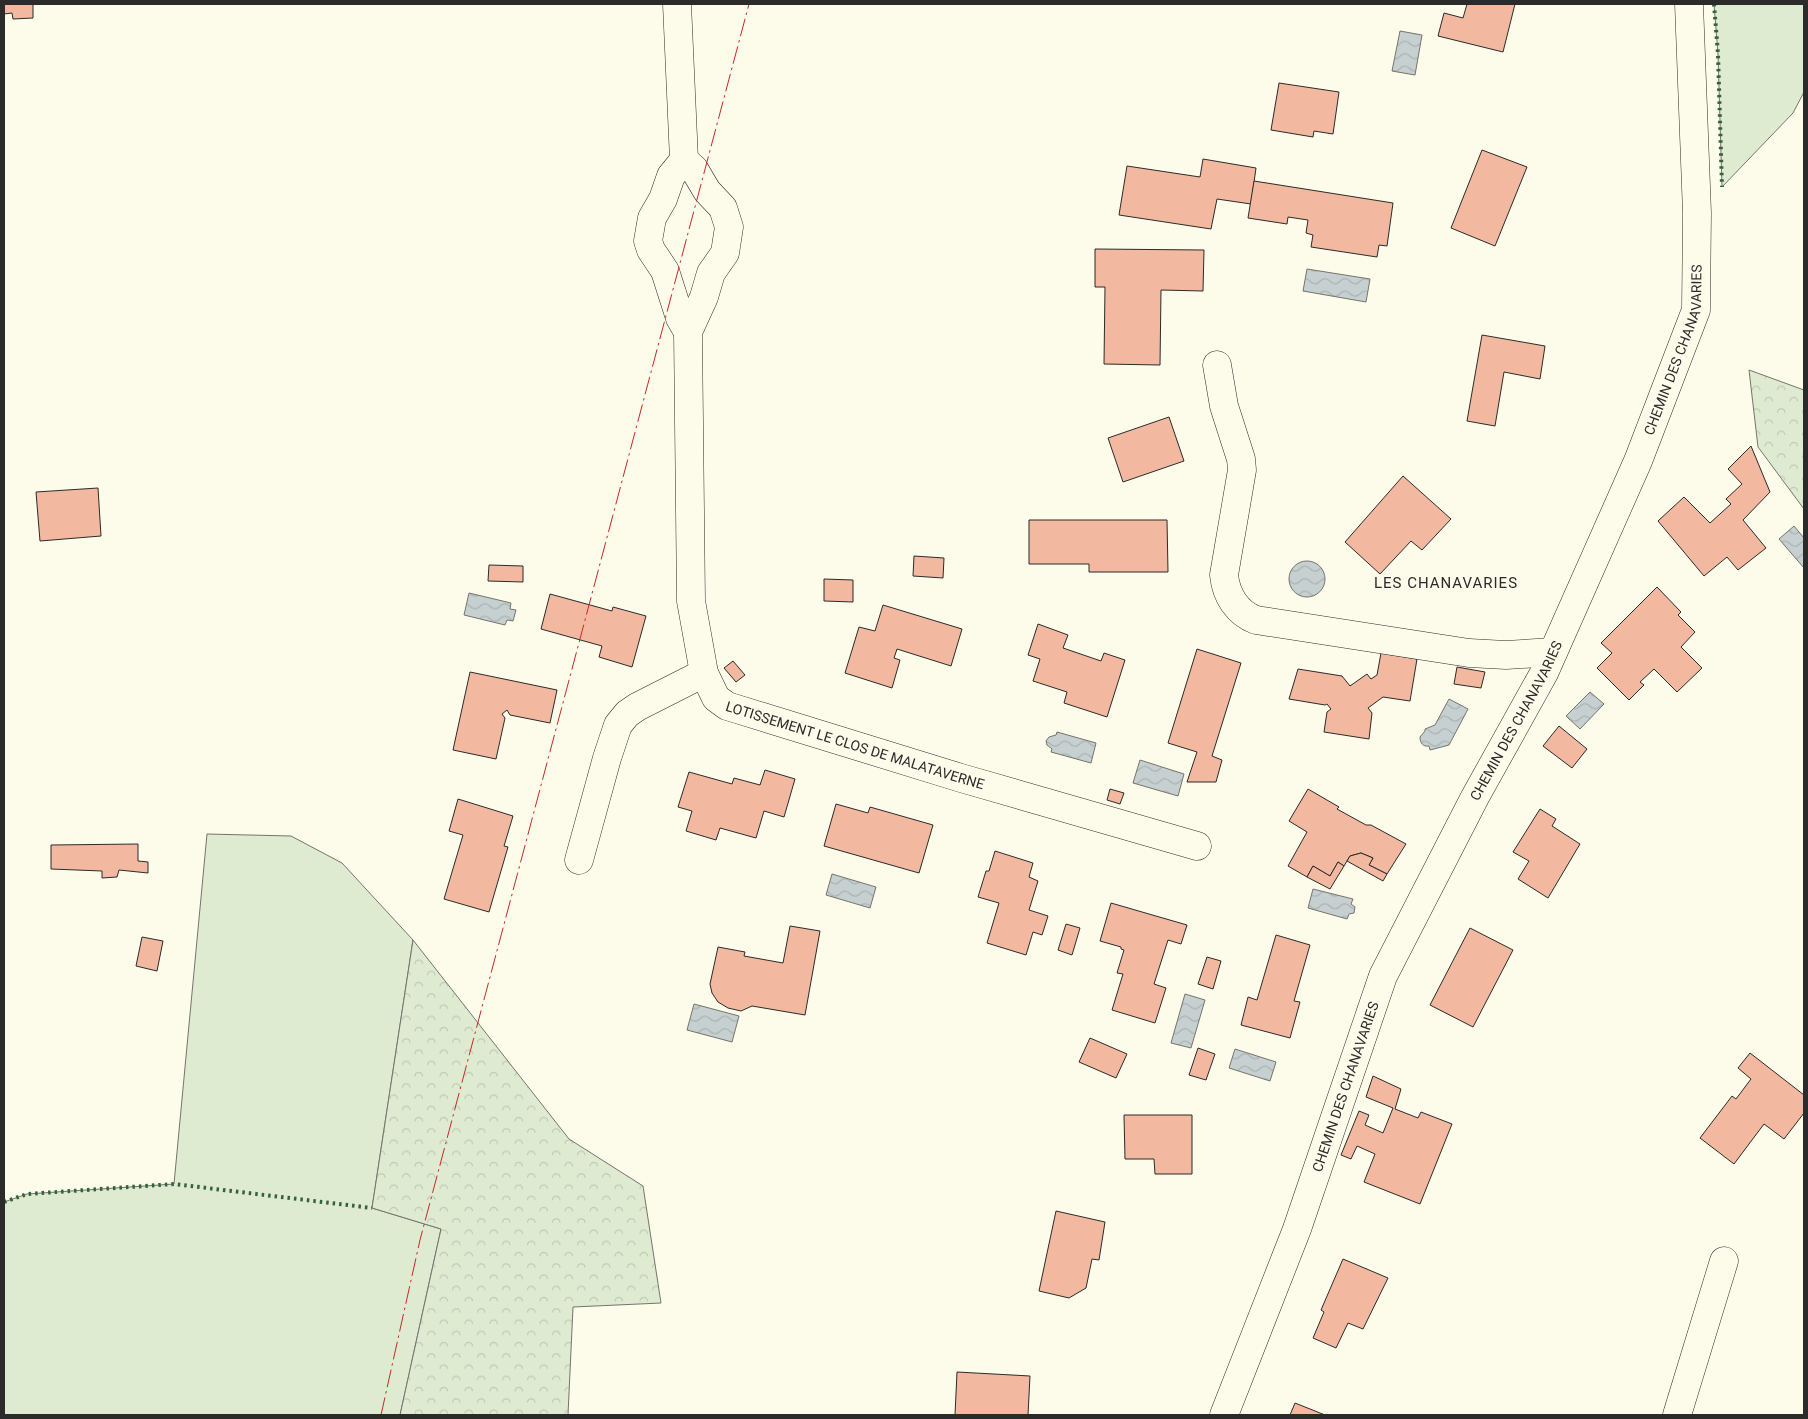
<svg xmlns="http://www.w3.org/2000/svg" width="1808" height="1419" viewBox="0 0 1808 1419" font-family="Roboto,sans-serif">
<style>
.grass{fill:#deebd1;stroke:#74746e}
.forest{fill:url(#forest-crowns);stroke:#74746e}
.water{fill:url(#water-waves);stroke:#74746e}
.building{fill:#f2b8a0;stroke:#2b2b2b}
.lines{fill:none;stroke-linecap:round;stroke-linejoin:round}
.minor-casing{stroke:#2b2b2b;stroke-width:29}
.minor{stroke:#fdfbea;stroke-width:28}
.hedge{stroke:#34623c;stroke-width:4;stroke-dasharray:2.5 4;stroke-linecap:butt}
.power{stroke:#c62828;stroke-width:1;stroke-dasharray:18 4 2.5 4;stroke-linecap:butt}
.labels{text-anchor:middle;stroke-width:4;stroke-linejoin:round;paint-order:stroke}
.street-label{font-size:14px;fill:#2b2b2b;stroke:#fdfbea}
.neighbourhood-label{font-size:15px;letter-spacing:1px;fill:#2b2b2b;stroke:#fdfbea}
</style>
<defs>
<pattern id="forest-crowns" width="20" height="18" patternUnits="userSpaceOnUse" patternTransform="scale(1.25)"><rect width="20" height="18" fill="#deebd1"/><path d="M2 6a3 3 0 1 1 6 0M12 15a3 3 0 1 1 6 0" fill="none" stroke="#bfcab4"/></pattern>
<pattern id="water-waves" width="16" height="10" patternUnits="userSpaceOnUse" patternTransform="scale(1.25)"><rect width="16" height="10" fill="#c7d0d0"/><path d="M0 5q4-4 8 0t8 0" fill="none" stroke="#abb3b3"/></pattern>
</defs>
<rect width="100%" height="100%" fill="#fdfbea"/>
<g class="grass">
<path d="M1714 4H1804V92L1793 113 1722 187 1718 54Z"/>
<path d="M207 834 291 836 342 863 413 940 372 1208 441 1229 400 1415H4V1202L27 1194 174 1184Z"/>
</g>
<g class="forest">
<path d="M1749 370 1804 390V509L1758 447Z"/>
<path d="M413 940 569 1139 643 1186 661 1303 573 1307 568 1415H400L441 1229 372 1208Z"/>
</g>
<g class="water">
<path d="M1400 31 1422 35 1415 75 1392 71Z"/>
<path d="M1307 269 1370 279 1366 302 1303 291Z"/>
<path d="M1794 526 1804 538V568L1779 539Z"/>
<circle cx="1307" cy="579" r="18"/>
<path d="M469 593 511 603 510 609 516 610 513 621 507 620 505 625 464 615Z"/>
<path d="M1590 692 1604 704 1580 729 1566 716Z"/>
<path d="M1449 699 1468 709 1449 745 1430 750 1429 746C1423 747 1420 743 1420 737L1425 731V729L1435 725Z"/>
<path d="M1057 732 1096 743 1091 763 1051 752 1052 749 1047 745 1046 741 1049 737 1056 735Z"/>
<path d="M1140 760 1184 774 1178 796 1133 783Z"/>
<path d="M832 874 876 887 870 908 826 895Z"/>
<path d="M1313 889 1353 899 1351 904 1355 907 1354 913 1349 914 1347 919 1308 908Z"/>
<path d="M1185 994 1205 1000 1191 1048 1171 1043Z"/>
<path d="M694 1004 739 1016 732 1042 687 1030Z"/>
<path d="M1235 1049 1276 1062 1270 1081 1229 1068Z"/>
</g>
<g class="building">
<path d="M4 4H33V18L13 19 12 13 4 14Z"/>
<path d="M1467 4H1515L1503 52 1438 36 1444 13 1463 18Z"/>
<path d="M1279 83 1339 92 1333 134 1314 131 1313 137 1271 130Z"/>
<path d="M1482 150 1527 167 1495 246 1451 228Z"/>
<path d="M1203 159 1256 168 1251 204 1217 199 1211 229 1119 215 1127 166 1200 177Z"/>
<path d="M1254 181 1393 203 1387 246 1379 245 1377 257 1311 247 1313 235 1306 233 1308 220 1288 217 1287 224 1248 218Z"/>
<path d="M1095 249 1204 250 1203 291 1161 290 1160 365 1104 364 1105 287H1095Z"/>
<path d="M1482 335 1545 346 1540 379 1504 372 1495 426 1467 421Z"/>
<path d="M1169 417 1184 461 1123 482 1108 438Z"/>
<path d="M1751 446 1770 492 1743 520 1766 548 1738 570 1727 557 1704 576 1658 521 1684 497 1710 523 1731 504 1726 499 1742 484 1728 469Z"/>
<path d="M1403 476 1451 519 1422 550 1411 541 1380 574 1345 542Z"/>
<path d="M98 488 101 536 40 541 36 492Z"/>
<path d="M1029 520H1167L1168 572H1089V564H1029Z"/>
<path d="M914 556 944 558 943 578 913 576Z"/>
<path d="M489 565 523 566V582L488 581Z"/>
<path d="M824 579 853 580V602L824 601Z"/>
<path d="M1657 587 1681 612 1678 615 1695 632 1681 647 1702 668 1677 692 1654 669 1640 682 1644 685 1629 700 1597 668 1612 653 1601 643Z"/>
<path d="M550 594 612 611 613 607 646 616 632 667 599 657 602 646 541 629Z"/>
<path d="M883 605 962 629 951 666 897 649 894 658 900 660 892 688 845 673 859 627 875 631Z"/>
<path d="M1038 624 1068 635 1063 648 1101 661 1104 653 1125 660 1107 717 1064 703 1067 692 1033 681 1040 659 1028 655Z"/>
<path d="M1197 649 1241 663 1212 756 1222 760 1216 782H1187L1197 752 1168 743Z"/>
<path d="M1381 653 1417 659 1410 701 1383 697 1368 708 1372 713 1369 739 1324 732 1327 712 1331 709 1327 704 1325 705 1289 699 1298 669 1342 676 1350 686 1367 674 1371 679 1377 675Z"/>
<path d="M733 661 745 675 736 682 724 668Z"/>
<path d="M1457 667 1485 672 1481 688 1454 684Z"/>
<path d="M470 672 557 690 550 723 510 715 507 710 502 714 505 718 496 759 453 750Z"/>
<path d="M1559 726 1587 749 1572 768 1543 746Z"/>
<path d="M765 770 795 779 784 817 764 811 756 838 720 828 716 840 686 831 692 811 678 807 689 772 732 784 734 778 760 785Z"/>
<path d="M1110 789 1124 793 1120 804 1107 800Z"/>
<path d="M1308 789 1339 807 1337 809 1366 825H1371L1406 844 1387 874 1369 865 1373 858 1361 853 1350 856 1344 866 1338 862 1330 876 1313 866 1307 877 1288 866 1307 832 1289 821Z"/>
<path d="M458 799 513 816 504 846 508 847 489 912 444 899 463 835 449 831Z"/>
<path d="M836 804 868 813 870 807 933 825 919 873 824 846Z"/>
<path d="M1540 809 1556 819 1552 826 1580 844 1548 898 1518 879 1529 861 1513 852Z"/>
<path d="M138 844V861L148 862V873L119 870 117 877 102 878V871L51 869V845Z"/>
<path d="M995 851 1033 863 1029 877 1038 881 1029 910 1048 916 1042 935 1033 932 1026 955 987 943 999 903 978 897 986 871H989Z"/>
<path d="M1361 853 1373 858 1369 865 1387 874 1383 881 1347 861 1350 856Z"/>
<path d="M1338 862 1344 866 1330 889 1307 877 1313 866 1330 876Z"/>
<path d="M1111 903 1187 925 1181 944 1168 940 1154 984 1166 988 1155 1023 1112 1010 1123 974 1117 973 1124 950 1121 949V947L1100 941Z"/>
<path d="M1066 924 1080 928 1072 955 1058 950Z"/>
<path d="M790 926 820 931 805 1015 752 1006 741 1011 728 1008 718 1002 712 993 710 984 718 947 745 952 744 956 783 963Z"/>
<path d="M1470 928 1513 950 1473 1027 1430 1005Z"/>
<path d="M1276 935 1310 945 1294 1001 1300 1002 1290 1038 1241 1025 1248 997 1257 1000Z"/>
<path d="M142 937 163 941 157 971 136 966Z"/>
<path d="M1207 957 1221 961 1213 989 1198 984Z"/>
<path d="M1090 1038 1127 1054 1116 1078 1079 1062Z"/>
<path d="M1198 1048 1215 1054 1206 1080 1189 1075Z"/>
<path d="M1750 1053 1804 1095V1113L1784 1139 1764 1124 1734 1164 1700 1138 1732 1096 1736 1099 1751 1079 1738 1068Z"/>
<path d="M1373 1076 1401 1089 1395 1109 1418 1118 1421 1112 1452 1124 1420 1204 1364 1182 1375 1154 1357 1146 1351 1159 1341 1155 1359 1111 1369 1115 1365 1125 1383 1133 1393 1108 1366 1097Z"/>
<path d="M1124 1115H1192V1174H1155L1154 1159H1125Z"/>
<path d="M1056 1211 1105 1222 1099 1260 1092 1259 1086 1288 1069 1298 1039 1291Z"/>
<path d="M1343 1259 1388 1278 1363 1329 1348 1323 1336 1348 1313 1338 1324 1312 1321 1310Z"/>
<path d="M957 1372 1030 1376 1028 1415H955Z"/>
<path d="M1295 1403 1325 1415H1290Z"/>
</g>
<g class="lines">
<g class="minor-casing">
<g id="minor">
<path d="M677 4 684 160 671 176 663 199 652 218 648 241 651 250 665 271 680 318 688 332"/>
<path id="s1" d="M684 160 694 169 707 191 723 208 729 227 725 253 711 273 704 297 688 332 691 601 704 673 716 698 727 706 961 778 1197 846"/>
<path d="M1217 365 1224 406 1241 459 1242 470 1224 575C1226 595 1237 613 1256 620L1469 653 1506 655 1553 652"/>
<path d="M579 860 607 758 618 725 627 714 637 707 704 673"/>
<path id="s2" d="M1224 1415 1297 1229 1383 976 1475 797 1544 673 1638 461 1696 310 1697 213 1689 4"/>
<path d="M1677 1415 1724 1261"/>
</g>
</g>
<use href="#minor" class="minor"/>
<g class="hedge">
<path d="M1714 4 1718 54 1722 187"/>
<path d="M4 1202 27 1194 174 1184 372 1208"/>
</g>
<path class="power" d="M381 1415 420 1240 749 4"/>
</g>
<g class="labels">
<g class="street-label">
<text dy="5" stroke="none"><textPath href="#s2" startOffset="1160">CHEMIN DES CHANAVARIES</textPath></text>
<text dy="5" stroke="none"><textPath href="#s2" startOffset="755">CHEMIN DES CHANAVARIES</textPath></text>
<text dy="5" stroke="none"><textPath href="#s1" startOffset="714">LOTISSEMENT LE CLOS DE MALATAVERNE</textPath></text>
<text dy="5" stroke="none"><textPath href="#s2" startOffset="350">CHEMIN DES CHANAVARIES</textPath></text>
</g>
<g class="neighbourhood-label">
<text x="1446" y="588">LES CHANAVARIES</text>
</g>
</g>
<rect width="1808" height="1419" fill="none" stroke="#2b2b2b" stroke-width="10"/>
</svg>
